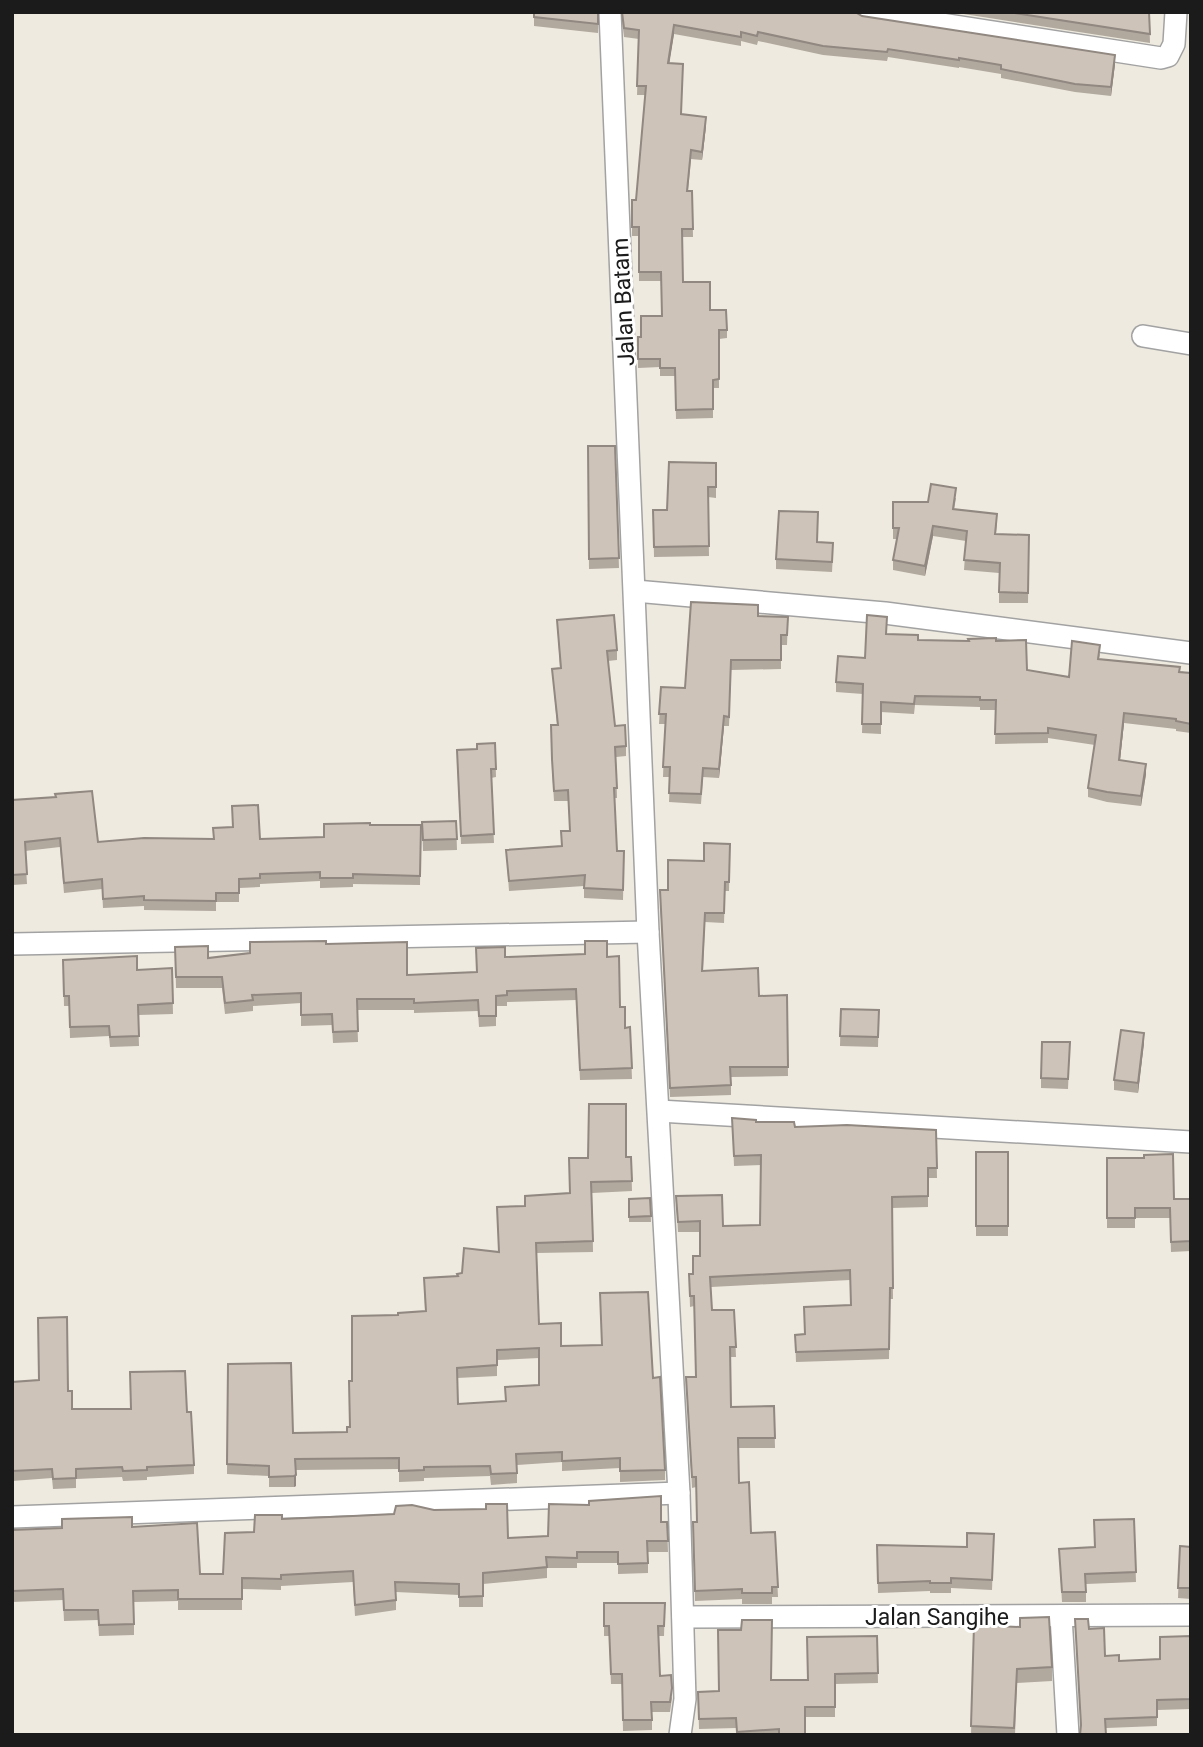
<svg xmlns="http://www.w3.org/2000/svg" width="1203" height="1747" viewBox="0 0 1203 1747" font-family="Roboto,sans-serif">
<style>
.lines{fill:none;stroke-linecap:round;stroke-linejoin:round}
.street-casing{stroke:#a2a2a2;stroke-width:24}
.street{stroke:#fff;stroke-width:21}
.wall{fill:#b1a89e;fill-rule:evenodd}
.shaded-wall{fill:#908881}
.building{fill:#cec3b8;stroke:#908881;stroke-width:2;fill-rule:evenodd}
.labels{text-anchor:middle;stroke-width:6;stroke-linejoin:round;paint-order:stroke}
.street-label{font-size:23px;fill:#1b1b1b;stroke:#fff}
</style>
<rect width="100%" height="100%" fill="#eeeadf"/>
<g class="lines">
<g class="street-casing">
<g id="street">
<path d="M610 12 648 932 679 1493 685 1699 680 1735"/>
<path d="M864 12 1161 58 1168 56 1174 44 1176 12"/>
<path d="M1143 336 1191 344"/>
<path d="M635 591 885 613 1191 653"/>
<path d="M12 944 648 932"/>
<path d="M659 1111 1191 1142"/>
<path d="M12 1517 679 1493"/>
<path d="M1061 1616 1068 1735"/>
<path d="M683 1617 1191 1615"/>
</g>
</g>
<use href="#street" class="street"/>
</g>
<g class="wall">
<path d="M599 12 598 33 534 26V17Z"/>
<path d="M621 12H855L862 16 1115 64 1111 96 1075 92 1001 78V74L959 67V68L888 57 887 61 823 55 758 41 757 45 741 41V46L674 34 669 63 682 114 706 126 702 160 691 159 688 191H692L693 237H682L683 282 727 330V338L719 339V388H713V418L676 419 675 376H660V367L638 368V337H641L662 316 661 281H639V236H632V200H636L646 95H637L639 39 624 37Z"/>
<path d="M951 12H1149L1150 43Z"/>
<path d="M588 446H615L619 568 589 569Z"/>
<path d="M716 463V498L708 497 709 556 654 557 653 510H667Z"/>
<path d="M956 498 954 510 997 524 996 534 1029 535 1028 603H999V573L964 570 966 541 933 536 925 576 893 570V560L897 539H893V502H928Z"/>
<path d="M818 542 833 553 832 572 776 569V559Z"/>
<path d="M758 616 788 617 787 645H781V669L731 670 729 726H724L719 778 703 777 701 804 669 802 670 777H663L665 724H659L661 687 685 688Z"/>
<path d="M557 620 617 650V660L608 661 615 726 626 746V756L616 757 617 798H614L617 851H624L623 900 584 898V886L509 891 506 850 561 846 570 831 568 801H554L552 769 551 725H557L552 669 560 668Z"/>
<path d="M887 634 918 640 996 641 1027 670 1069 677 1100 654 1099 659 1191 673V733L1176 731V729L1124 723 1120 760 1146 774 1141 806 1107 802 1088 797V788L1095 745 1048 738V743L995 744 996 710H980V707L915 705 914 714 881 712V734L862 733 863 694 836 692V682L865 658Z"/>
<path d="M495 743 496 777 491 778 494 843 461 844 457 759Z"/>
<path d="M12 800 98 842 324 837 370 825H421L420 885 353 884V887L320 888V881L260 884V887L239 888V902H216V911L144 910V906L103 908 102 889 64 893 60 847 25 851 27 884 12 885Z"/>
<path d="M456 821 457 850 423 851 422 822Z"/>
<path d="M730 844 729 891H725L724 923 705 922 703 971 759 996 787 995 788 1076 731 1077V1095L670 1097 660 899 668 890 704 861Z"/>
<path d="M250 942 326 944 407 975 477 972 505 957H607L625 1028 630 1027 632 1079 580 1080 576 1000 507 1002V1006H496V1026L479 1027 478 1011 414 1013V1010H357L358 1042 333 1043 332 1025 301 1026V1003L253 1006V1011L225 1014 222 988H176L175 947 208 958 250 953Z"/>
<path d="M63 960 137 970 172 968 173 1014 138 1015 139 1046 110 1047 109 1036 70 1038 69 1006H64Z"/>
<path d="M841 1009 879 1010 878 1047 840 1046Z"/>
<path d="M1070 1042 1068 1089 1041 1088V1078Z"/>
<path d="M1144 1043 1138 1093 1114 1090V1080Z"/>
<path d="M732 1118 795 1127 936 1130 937 1178H928V1207L892 1208 893 1299H890L889 1359 796 1362 795 1335 805 1334 851 1305 850 1280 711 1287 712 1310H734L736 1357H730L731 1407 774 1406 775 1448H738L739 1483 751 1533 775 1532 778 1597H772V1604H742V1599L695 1601 693 1522H697L696 1487 692 1488 686 1377H696L694 1306 690 1307 689 1274H693L700 1256V1232H678L676 1196 723 1226 760 1225 761 1165 734 1166Z"/>
<rect x="976" y="1152" width="32" height="84"/>
<path d="M626 1157H631L632 1191 592 1193 593 1252 536 1253 539 1324 561 1346 653 1378 665 1470V1480L620 1482V1468L562 1471V1462L517 1465V1483L491 1485 490 1476 424 1478V1481L399 1482V1469L296 1470V1486L294 1487H269V1476L227 1474 228 1364 293 1433 347 1432 350 1427 352 1381 398 1315 425 1311 424 1278 458 1276 498 1252 525 1206V1196L569 1193ZM539 1358V1385L505 1387V1401L458 1404 457 1378 497 1376V1360Z"/>
<path d="M1107 1158 1174 1199H1191V1251L1171 1252 1170 1218H1135V1228H1107Z"/>
<path d="M650 1198 651 1222H629V1199Z"/>
<path d="M12 1382 68 1391 72 1409 187 1412 194 1465V1474L147 1477V1480L123 1481 122 1477 76 1479V1488L53 1489 52 1478 12 1481Z"/>
<path d="M282 1519 508 1538 548 1536 667 1522 668 1552H648V1573L618 1574V1563H577V1568H547V1578L483 1584V1607H459V1595L396 1592V1610L355 1616 353 1582 281 1586V1590L242 1589V1610H178V1601L134 1602V1635L99 1636 98 1620 64 1621 63 1600 12 1602V1530L132 1527 200 1574H223L254 1532Z"/>
<path d="M1134 1519 1136 1582 1086 1584V1602H1062L1059 1549 1095 1547Z"/>
<path d="M994 1534 992 1590 951 1588V1593H930V1591L878 1593 877 1545 967 1547Z"/>
<path d="M1180 1546 1191 1547V1599L1178 1598Z"/>
<path d="M604 1603H665L664 1636H659L660 1676 672 1698 670 1712H652V1730L623 1731 622 1684H611L609 1636H604Z"/>
<path d="M1075 1619 1089 1629 1105 1656 1119 1661 1160 1659 1191 1636V1709L1157 1710V1726L1081 1729Z"/>
<path d="M974 1625 1052 1667V1681L1017 1683 1015 1735H971Z"/>
<path d="M877 1636 878 1683 835 1684V1717H805V1735H737L736 1728 699 1729 698 1692 718 1691 771 1680H808Z"/>
</g>
<g class="shaded-wall">
<path d="M674 25V34L668 72V63Z"/>
<path d="M1115 55V64L1111 96V87Z"/>
<path d="M706 117V126L702 160V152Z"/>
<path d="M933 526V536L925 576V566Z"/>
<path d="M1124 713V723L1119 769V760Z"/>
<path d="M724 716V726L719 778V769Z"/>
<path d="M1146 764V774L1141 806V796Z"/>
<path d="M1144 1033V1043L1138 1093V1083Z"/>
<path d="M296 1475V1486L294 1487V1476Z"/>
</g>
<g class="building">
<path d="M534 12H598V24L534 17Z"/>
<path d="M622 12H855L862 16 1115 55 1111 87 1075 84 1001 69V65L959 58V60L888 49 887 52 823 46 758 32 757 36 741 32V37L674 25 668 63 683 64 681 114 706 117 702 152 691 150 687 191H692L693 229H682L683 282H710V310H726L727 330H719V379L713 380V409L676 410 675 368H660V359H638V337H641V316H662L661 272H639V227H632V200H636L646 86H637L639 30 624 28Z"/>
<path d="M1008 12H1149L1150 34Z"/>
<path d="M588 446H615L619 558 589 559Z"/>
<path d="M669 462 716 463V487H708L709 546 654 547 653 510H667Z"/>
<path d="M931 484 956 488 953 509 997 514 995 534 1029 535 1028 593 999 592 1000 563 964 560 967 531 933 526 925 566 893 560 899 528H893V502H928Z"/>
<path d="M779 511 818 512 817 542 833 543 832 562 776 559Z"/>
<path d="M691 602 758 605V616L788 617 787 635H781V660H731L729 717 724 716 719 769 703 768 701 794 669 793 670 767H663L666 714H659L661 687 685 688Z"/>
<path d="M614 615 617 650 607 651 615 726 625 725 626 746 615 747 617 788H614L617 851H624L623 890 584 888 585 875 509 881 506 850 562 846 561 831H570L568 790 554 791 552 759 551 725H558L552 669 561 668 557 620Z"/>
<path d="M867 615 887 617 886 634 918 635V640L969 641 968 639 996 638V641L1026 640 1027 670 1069 677 1072 641 1100 645 1098 659 1180 667 1179 672 1191 673V724L1176 721V719L1124 713 1119 760 1146 764 1141 796 1107 792 1088 788 1096 735 1048 728V733L995 734 996 700H980V697L915 696 914 704 881 702V724H862L863 684 836 682 838 656 865 658Z"/>
<path d="M495 743 496 769H491L494 834 461 836 457 750 477 749V744Z"/>
<path d="M92 791 98 842 144 838 214 839 213 828 233 827 232 806 258 805 260 839 324 837V824L370 823V825H421L420 876 353 874V878H320V872L260 874V878L239 879V893H216V901L144 900V896L103 899 102 879 64 883 60 838 25 842 27 874 12 875V800L56 797 55 794Z"/>
<path d="M456 821 457 839 423 840 422 822Z"/>
<path d="M704 843 730 844 729 882H725L724 913H705L702 971 758 968 759 996 787 995 788 1067H730L731 1085 670 1088 660 890H668V860L704 861Z"/>
<path d="M326 941V944L407 942V975L477 972 476 948 505 947V957L585 954V941H607V957L619 956 620 1007H625V1028L630 1027 632 1068 580 1070 576 989 507 991V995L496 996V1016H479L478 1000 414 1003V999H357L358 1031 333 1032 332 1014 301 1015V993L252 995 253 1000 225 1003 222 977H176L175 947 208 946V958L250 953V942Z"/>
<path d="M137 956V970L172 968 173 1003 138 1005 139 1036 110 1037 109 1026 70 1027 69 996H64L63 960Z"/>
<path d="M841 1009 879 1010 878 1037 840 1036Z"/>
<path d="M1121 1030 1144 1033 1138 1083 1114 1080Z"/>
<path d="M1042 1042H1070L1068 1079 1041 1078Z"/>
<path d="M589 1104H626V1157H631L632 1181 591 1182 593 1241 536 1243 539 1324 561 1323V1346L602 1345 600 1293 648 1292 653 1378 660 1377 665 1470 620 1471V1458L562 1461V1452L516 1454 517 1473 491 1474 490 1466 424 1467V1470L399 1471V1458L295 1459 296 1475 294 1476 269 1477V1466L227 1464 228 1364 291 1363 293 1433 347 1432V1427H350L349 1381H352V1316L398 1315V1313L426 1311 424 1278 458 1276 457 1274 462 1273 464 1248 499 1252 497 1207 525 1206V1196L570 1193 569 1158H588ZM539 1348V1385L505 1387 506 1401 458 1404 457 1368 497 1365V1350Z"/>
<path d="M732 1118 756 1120V1122H794L795 1127 847 1125 936 1130 937 1168H928V1196L892 1197 893 1288H890L889 1349 796 1352 795 1335 805 1334 804 1307 851 1305 850 1270 710 1277 712 1310H734L736 1347H730L731 1407 774 1406 775 1438H738L739 1483 749 1482 751 1533 775 1532 778 1587H772V1593H742V1589L695 1591 693 1522H697L696 1477H692L686 1377H696L694 1296H690L689 1274H693V1256H700V1221L678 1222 676 1196 722 1195 723 1226 760 1225 761 1155 734 1156Z"/>
<rect x="976" y="1152" width="32" height="74"/>
<path d="M1173 1154 1174 1199H1191V1241L1171 1242 1170 1208H1135V1218H1107V1158H1144V1155Z"/>
<path d="M650 1198 651 1216 629 1217V1199Z"/>
<path d="M67 1317 68 1391H72V1409H131L130 1372 185 1371 187 1412H191L194 1465 147 1467V1470L123 1471 122 1467 76 1469V1478L53 1479 52 1469 12 1471V1382L39 1380 38 1318Z"/>
<path d="M661 1496V1522H667L668 1541H647L648 1563 618 1564V1552H577V1558L546 1557 547 1567 483 1573V1596L459 1597V1584L395 1582 396 1600 355 1605 353 1571 281 1575V1579L242 1578V1599H178V1590L133 1591 134 1624 99 1625 98 1610H64L63 1589 12 1591V1530L62 1528V1519L132 1517V1527L197 1523 200 1574H223L225 1533 254 1532 255 1515H282V1519L353 1516 394 1514 396 1506 412 1505 434 1510 486 1509V1504H507L508 1538 548 1536 549 1504 589 1505V1501Z"/>
<path d="M1134 1519 1136 1572 1085 1574 1086 1592H1062L1059 1549 1095 1547 1094 1520Z"/>
<path d="M967 1533 994 1534 992 1580 951 1578V1583H930V1581L878 1583 877 1545 967 1547Z"/>
<path d="M1180 1546 1191 1547V1588H1178Z"/>
<path d="M604 1603H665L664 1626H658L660 1676 671 1675 672 1688 670 1702H651L652 1720H623L622 1674H611L609 1626H604Z"/>
<path d="M1049 1617 1052 1667 1017 1669 1014 1728 971 1726 974 1625 1020 1627V1618Z"/>
<path d="M1075 1619H1088L1089 1629 1104 1628 1105 1656 1119 1655V1661L1160 1659V1637L1191 1636V1699L1157 1700V1717L1105 1719 1106 1735H1080L1081 1725Z"/>
<path d="M742 1620H772L771 1680H808L807 1637 877 1636 878 1673 835 1674V1707H805V1735H779V1729L737 1732 736 1718 699 1719 698 1692 719 1691 718 1630H741Z"/>
</g>
<g class="labels">
<g class="street-label">
<text transform="translate(623 302) rotate(-93)" y="8">Jalan Batam</text>
<text x="937" y="1625">Jalan Sangihe</text>
</g>
</g>
<rect width="1203" height="1747" fill="none" stroke="#1b1b1b" stroke-width="28"/>
</svg>
